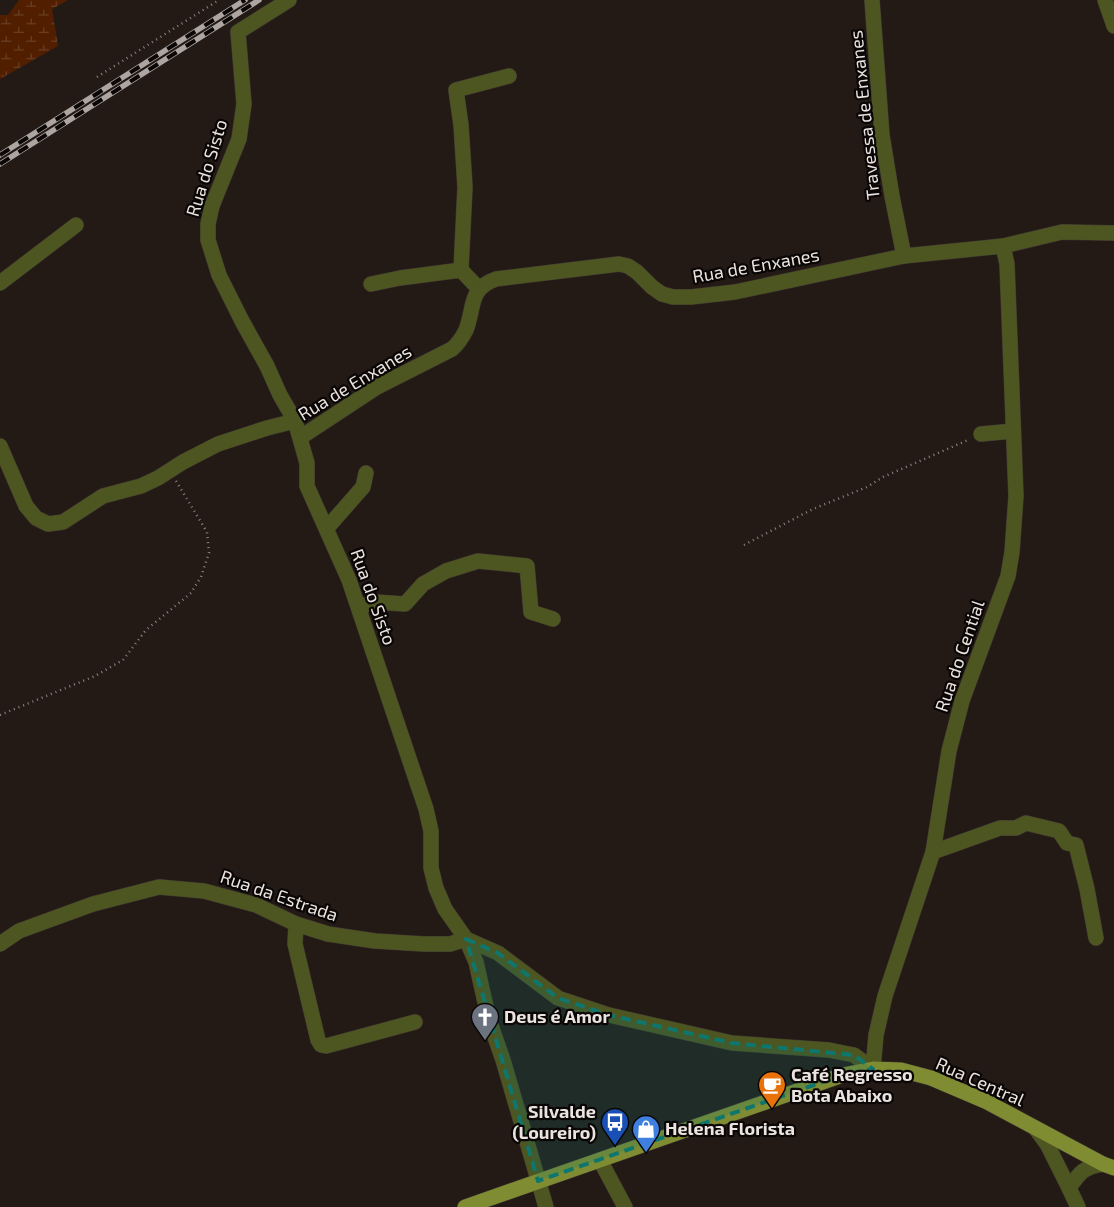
<svg xmlns="http://www.w3.org/2000/svg" width="1114" height="1207" viewBox="0 0 1114 1207" font-family="'Exo 2',sans-serif">
<style>
.wetland{fill:url(#wetland-marsh)}
.lines{fill:none;stroke-linecap:round;stroke-linejoin:round}
.minor-casing{stroke:#3f3632;stroke-width:16}
.major-casing{stroke:#3f3632;stroke-width:16}
.path{stroke:#8c8480;stroke-width:2.5;stroke-dasharray:1 4;stroke-linecap:butt}
.minor{stroke:#4d5520;stroke-width:15}
.major{stroke:#7f8c32;stroke-width:15}
.rail-casing{stroke:#ada5a2;stroke-width:5.5}
.rail{stroke:#090605;stroke-width:4;stroke-dasharray:11;stroke-linecap:butt}
.marked{fill:#0f766e;fill-opacity:0.2;stroke:#0f766e;stroke-width:4;stroke-dasharray:10 6;stroke-linejoin:round}
.labels{text-anchor:middle;stroke-width:4.5;stroke-linejoin:round;paint-order:stroke}
.street-label{font-size:18px;fill:#eae3e0;stroke:#090605}
.poi-label{font-size:18px;font-weight:bold;fill:#eae3e0;stroke:#090605;text-anchor:start}
</style>
<defs>
<pattern id="wetland-marsh" width="20" height="14" patternUnits="userSpaceOnUse" patternTransform="scale(1.25)"><rect width="20" height="14" fill="#511f00"/><path d="M1 5h8M5 5V1M11 12h8M15 12V8" fill="none" stroke="#6a3f25"/></pattern>
</defs>
<rect width="100%" height="100%" fill="#231a16"/>
<path class="wetland" d="M19 0H68L52 9 58 46 0 79V15H8Z"/>
<g class="lines">
<g class="minor-casing">
<g id="minor">
<path d="M289 0 238 32 244 104 239 139 212 206 208 224V240L219 275 242 321 267 366 280 395 295 421 307 463V486L349 580 426 809 431 831V868L436 888 445 909 466 939 476 962 489 1020 503 1060 546 1207"/>
<path d="M872 0 882 135 892 196 904 256"/>
<path d="M1105 0 1114 26"/>
<path d="M461 270 465 187 461 125 456 90 509 76"/>
<path d="M0 283 76 225"/>
<path d="M371 284 400 278 461 270 479 289"/>
<path d="M981 434 1013 431"/>
<path d="M301 437 377 387 452 349C458 344 462 338 466 330 475 307 468 289 496 279L619 264 628 266 637 272 652 287 662 294 673 297H691L735 292 904 256 1003 246 1062 232 1114 233"/>
<path d="M0 446 26 506 36 518 48 524 63 522 103 496 141 486 158 478 183 462 218 444 267 428 295 421"/>
<path d="M327 528 363 487 366 473"/>
<path d="M359 607 375 602 405 604 423 584 446 571 478 561 527 566 531 612 553 619"/>
<path d="M933 852 1000 828H1016L1026 823 1059 831 1067 843 1076 845 1087 889 1096 938"/>
<path d="M296 924 295 944 318 1040 321 1045 326 1046 415 1022"/>
<path d="M0 944 19 931 93 904 159 887 204 891 256 905 296 924 328 934 375 941 424 944H450L466 939 498 953 558 998 609 1015 732 1043 829 1050 854 1055 873 1069"/>
<path d="M873 1069 876 1035 885 996 933 852 949 751 962 701 1008 576 1012 552 1016 496 1007 264 1003 246"/>
<path d="M1036 1129 1047 1144 1069 1188"/>
<path d="M600 1160 625 1207"/>
<path d="M1078 1207 1069 1188C1080 1172 1084 1167 1103 1164"/>
</g>
</g>
<g class="major-casing">
<path id="major" d="M465 1207 843 1075 873 1069 901 1070 931 1078 985 1101 1103 1164 1114 1168"/>
</g>
<g class="path">
<path d="M97 77 219 0"/>
<path d="M744 545 813 509 867 487 883 477 968 440"/>
<path d="M0 715 95 676 123 660 146 630 191 593 201 577 209 553 207 532 176 481"/>
</g>
<use href="#minor" class="minor"/>
<use href="#major" class="major"/>
<g class="rail-casing">
<g id="rail">
<path d="M0 155 245 0"/>
<path d="M0 164 259 0"/>
</g>
</g>
<use href="#rail" class="rail"/>
</g>
<path class="marked" d="M466 939 498 953 558 998 609 1015 732 1043 854 1055 873 1069 843 1075 538 1181Z"/>
<defs>
<g id="church-pin" transform="scale(1.4375)"><path d="M0 17L-7.5 6A9.5 9.5 0 1 1 7.5 6Z" fill="#6b7280" stroke="#090605"/><path d="M-1.2-6h2.4v3.5h3.3v2.4h-3.3V6h-2.4V-.1h-3.3v-2.4h3.3Z" fill="#fff"/></g>
<g id="cafe-pin" transform="scale(1.4375)"><path d="M0 17L-7.5 6A9.5 9.5 0 1 1 7.5 6Z" fill="#e8710a" stroke="#090605"/><path d="M-5.5-4.5H6V0H3Q3 3.5 0 3.5H-2.5Q-5.5 3.5-5.5 0ZM3-3.2v2h1.7v-2ZM-6 4.5H4V6H-6Z" fill="#fff"/></g>
<g id="bus-pin" transform="scale(1.4375)"><path d="M0 17L-7.5 6A9.5 9.5 0 1 1 7.5 6Z" fill="#1a4fb4" stroke="#090605"/><path d="M-5-6H5V4H4V6H2V4H-2V6H-4V4H-5ZM-3.5-4V0h7V-4ZM-3.5 1.2v1.5H-2V1.2ZM2 1.2v1.5H3.5V1.2Z" fill="#fff"/></g>
<g id="shop-pin" transform="scale(1.4375)"><path d="M0 17L-7.5 6A9.5 9.5 0 1 1 7.5 6Z" fill="#3f7fe0" stroke="#090605"/><path d="M-5-2.5h2.3a2.7 3.5 0 0 1 5.4 0H5L5.5 6h-11ZM-1.5-2.5h3a1.5 2.3 0 0 0-3 0Z" fill="#fff"/></g>
</defs>
<g fill-rule="evenodd">
<use href="#church-pin" x="485" y="1017"/>
<use href="#cafe-pin" x="772" y="1085"/>
<use href="#bus-pin" x="615" y="1122"/>
<use href="#shop-pin" x="646" y="1129"/>
</g>
<g class="labels">
<g class="street-label">
<text transform="translate(865 115) rotate(-96)" y="6">Travessa de Enxanes</text>
<text transform="translate(207 168) rotate(-73)" y="6">Rua do Sisto</text>
<text transform="translate(756 266) rotate(-10)" y="6">Rua de Enxanes</text>
<text transform="translate(355 383) rotate(-31)" y="6">Rua de Enxanes</text>
<text transform="translate(373 597) rotate(70)" y="6">Rua do Sisto</text>
<text transform="translate(960 656) rotate(-71)" y="6">Rua do Cential</text>
<text transform="translate(279 896) rotate(19)" y="6">Rua da Estrada</text>
<text transform="translate(980 1082) rotate(24)" y="6">Rua Central</text>
</g>
<g class="poi-label">
<text x="504" y="1023">Deus é Amor</text>
<text x="791" y="1081">Café Regresso<tspan x="791" dy="21">Bota Abaixo</tspan></text>
<text x="596" y="1118" text-anchor="end">Silvalde<tspan x="596" dy="21">(Loureiro)</tspan></text>
<text x="665" y="1135">Helena Florista</text>
</g>
</g>
</svg>
